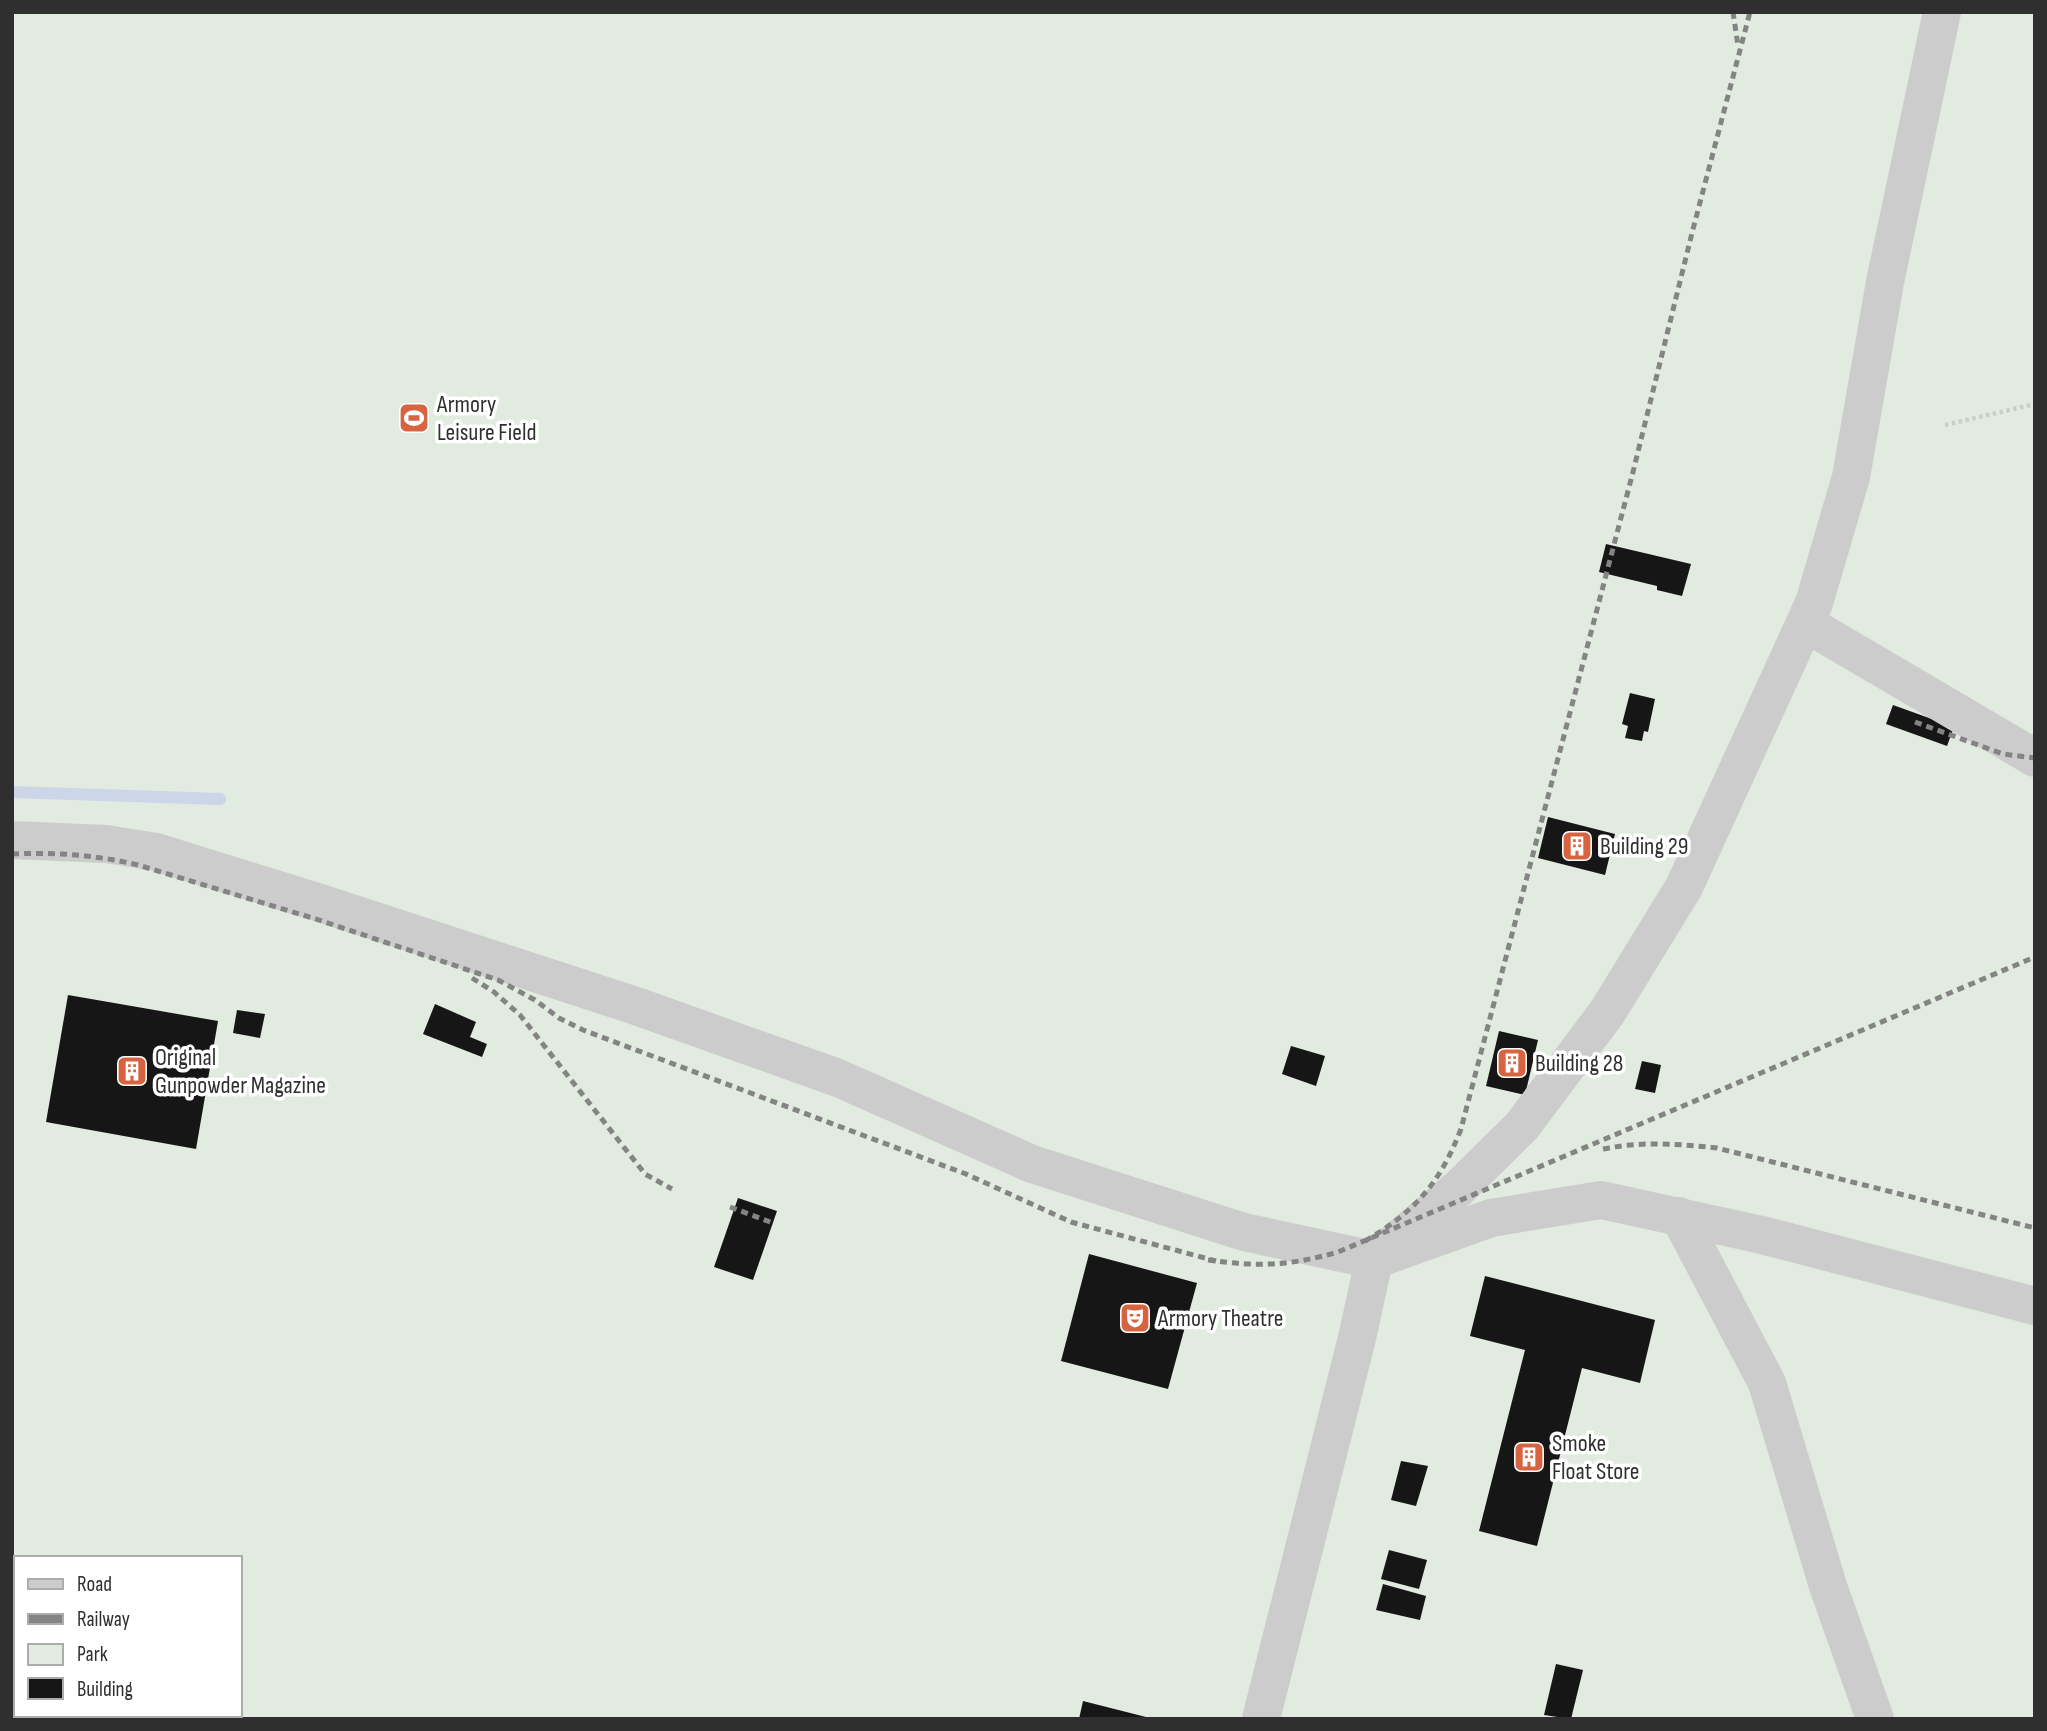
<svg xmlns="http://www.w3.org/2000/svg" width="2047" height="1731" viewBox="0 0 2047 1731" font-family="'Sofia Sans Condensed',sans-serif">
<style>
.green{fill:#e2ebdf;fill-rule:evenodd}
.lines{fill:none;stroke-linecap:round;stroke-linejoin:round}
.stream{stroke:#cdd5e9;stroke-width:12}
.building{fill:#161616}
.path{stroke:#ccc;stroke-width:4.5;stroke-dasharray:3.5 3.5;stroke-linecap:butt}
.minor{stroke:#ccc;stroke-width:38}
.rail{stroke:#848484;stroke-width:5;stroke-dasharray:7 5;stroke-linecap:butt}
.labels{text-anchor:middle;stroke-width:7;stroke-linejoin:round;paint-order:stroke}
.poi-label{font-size:24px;fill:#2f2f2f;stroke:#fff;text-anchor:start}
</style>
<rect width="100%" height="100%" fill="#fff"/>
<path class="green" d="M12 12H2035V1719H12ZM16 1558H240V1715H16Z"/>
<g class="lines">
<path class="stream" d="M12 792 220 799"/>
</g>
<g class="building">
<path d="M1606 544 1691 564 1682 596 1657 590V586L1599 572Z"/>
<path d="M1630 693 1655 699 1648 732 1644 731 1642 741 1625 738 1628 726 1622 724Z"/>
<path d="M1893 705 1954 727 1947 746 1886 724Z"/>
<path d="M1548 817 1615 834 1605 875 1538 858Z"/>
<path d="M68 995 218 1021 196 1149 46 1122Z"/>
<path d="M435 1004 476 1022 470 1037 487 1044 482 1057 423 1034Z"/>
<path d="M237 1010 265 1014 260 1038 233 1033Z"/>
<path d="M1499 1031 1538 1040 1525 1095 1486 1086Z"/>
<path d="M1291 1046 1325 1056 1316 1086 1282 1074Z"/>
<path d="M1642 1061 1661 1065 1655 1093 1635 1089Z"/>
<path d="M738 1198 777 1211 753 1280 714 1267Z"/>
<path d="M1089 1254 1197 1283 1168 1389 1061 1361Z"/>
<path d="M1485 1276 1655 1320 1640 1383 1582 1368 1537 1546 1479 1531 1525 1350 1470 1336Z"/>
<path d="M1401 1461 1428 1466 1416 1506 1391 1500Z"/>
<path d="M1389 1550 1427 1560 1419 1589 1381 1579Z"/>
<path d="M1383 1584 1426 1596 1420 1620 1376 1610Z"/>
<path d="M1556 1664 1583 1670 1571 1719 1544 1715Z"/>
<path d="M1083 1701 1150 1718V1719H1079Z"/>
</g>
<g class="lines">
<path class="path" d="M1945 425 2035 404"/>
<g class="minor">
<path d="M1805 623 2035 758"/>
<path d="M12 840 106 844 156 852 317 902 636 1006 838 1078 1032 1164 1244 1232 1374 1260 1491 1218 1601 1200 1762 1235 2035 1306"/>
<path d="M1679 1216 1767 1383 1828 1586 1875 1719"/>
<path d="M12 1579 16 1582"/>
<path d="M149 1715 152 1719"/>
<path d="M1261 1719 1357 1338 1374 1260 1459 1188 1522 1126 1608 1011 1684 887 1814 603 1851 477 1885 282 1942 12"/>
</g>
<g class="rail">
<path d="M1733 12 1738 46"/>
<path d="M1915 722 2003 754 2035 758"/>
<path d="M12 854C55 852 97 855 138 865L316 919 498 980 535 1000 559 1018 583 1030 966 1174 1071 1222 1216 1261"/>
<path d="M472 978 494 992 520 1015 645 1174 672 1189"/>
<path d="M1603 1149C1641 1141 1679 1144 1717 1148L2035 1228"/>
<path d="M730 1207 773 1223"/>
<path d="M1365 1241C1415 1212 1440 1183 1461 1129L1633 472 1692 233 1750 12"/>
<path d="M1208 1260C1258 1267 1289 1266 1338 1252L2035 957"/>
</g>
</g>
<defs>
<g id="stadium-square" transform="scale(1.575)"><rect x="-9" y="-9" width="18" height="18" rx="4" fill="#d66441" stroke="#fff"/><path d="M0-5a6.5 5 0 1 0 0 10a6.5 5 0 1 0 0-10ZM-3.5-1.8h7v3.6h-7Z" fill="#fff"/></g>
<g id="building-square" transform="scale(1.575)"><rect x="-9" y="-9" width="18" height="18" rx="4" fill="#d66441" stroke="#fff"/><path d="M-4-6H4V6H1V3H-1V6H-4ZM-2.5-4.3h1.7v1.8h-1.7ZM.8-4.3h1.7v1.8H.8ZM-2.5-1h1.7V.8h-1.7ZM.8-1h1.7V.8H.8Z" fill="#fff"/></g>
<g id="theatre-square" transform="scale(1.575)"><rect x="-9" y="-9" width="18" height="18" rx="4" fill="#d66441" stroke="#fff"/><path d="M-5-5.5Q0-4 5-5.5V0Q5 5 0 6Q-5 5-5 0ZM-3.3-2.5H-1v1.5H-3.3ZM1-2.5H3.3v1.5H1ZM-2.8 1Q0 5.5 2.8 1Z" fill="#fff"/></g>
</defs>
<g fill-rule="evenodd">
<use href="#stadium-square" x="414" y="418"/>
<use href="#building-square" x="1577" y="846"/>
<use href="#building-square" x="1512" y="1063"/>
<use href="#building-square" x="132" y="1071"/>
<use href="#theatre-square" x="1135" y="1318"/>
<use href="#building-square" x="1529" y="1457"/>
</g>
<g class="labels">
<g class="poi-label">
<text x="437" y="412">Armory<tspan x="437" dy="28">Leisure Field</tspan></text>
<text x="1600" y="854">Building 29</text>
<text x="155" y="1065">Original<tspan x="155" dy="28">Gunpowder Magazine</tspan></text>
<text x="1535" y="1071">Building 28</text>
<text x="1158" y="1326">Armory Theatre</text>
<text x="1552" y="1451">Smoke<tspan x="1552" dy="28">Float Store</tspan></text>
</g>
</g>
<rect width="2047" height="1731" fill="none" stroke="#2f2f2f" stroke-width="28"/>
<rect x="14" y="1556" width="228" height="161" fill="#ffffff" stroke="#acacac" stroke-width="2"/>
<rect x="28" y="1579" width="35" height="10" fill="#cccccc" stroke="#acacac" stroke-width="2"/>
<text x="77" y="1591" font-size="21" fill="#2f2f2f">Road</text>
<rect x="28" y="1614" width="35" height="10" fill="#848484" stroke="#acacac" stroke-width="2"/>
<text x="77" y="1626" font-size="21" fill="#2f2f2f">Railway</text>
<rect x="28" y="1644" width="35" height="21" fill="#e2ebdf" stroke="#acacac" stroke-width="2"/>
<text x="77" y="1661" font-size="21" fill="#2f2f2f">Park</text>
<rect x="28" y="1678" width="35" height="21" fill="#161616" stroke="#acacac" stroke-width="2"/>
<text x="77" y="1696" font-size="21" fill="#2f2f2f">Building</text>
</svg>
